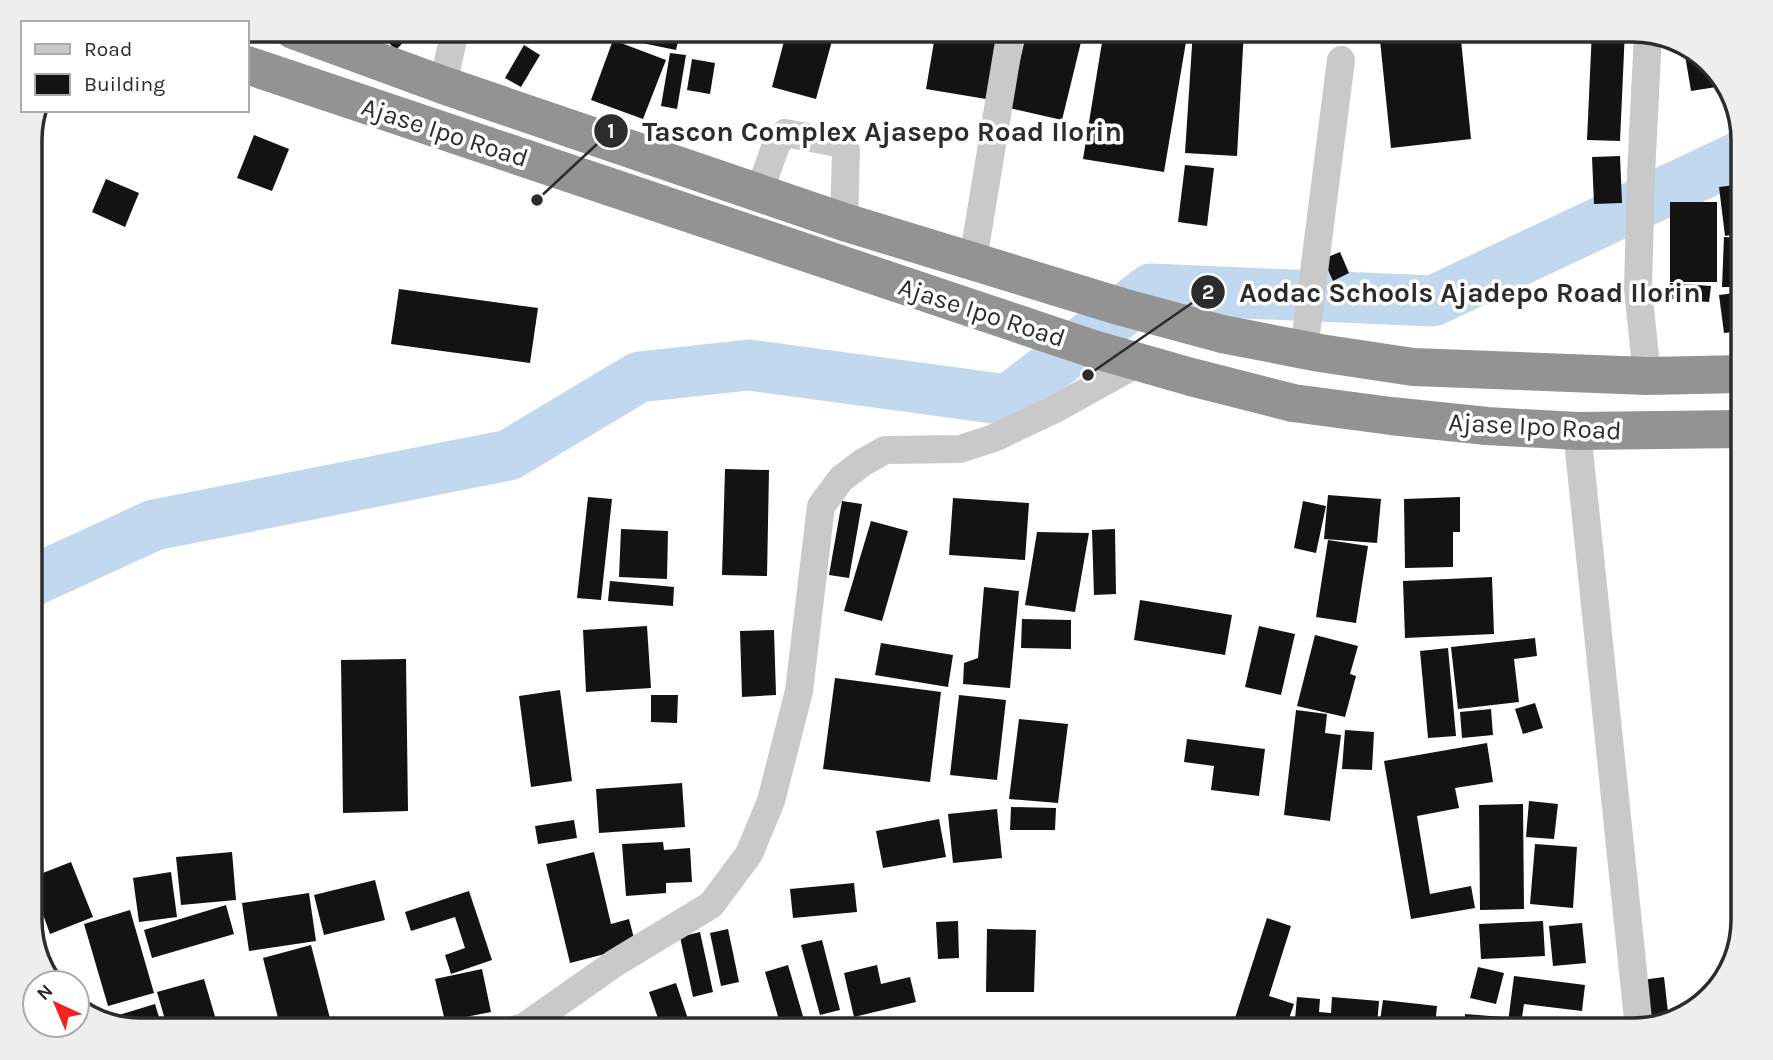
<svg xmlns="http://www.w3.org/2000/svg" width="1773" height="1060" viewBox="0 0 1773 1060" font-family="Karla,sans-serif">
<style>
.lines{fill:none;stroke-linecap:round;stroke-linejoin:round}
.river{stroke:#c2d8ee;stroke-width:51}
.building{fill:#131313}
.minor{stroke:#c9c9c9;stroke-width:28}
.highway{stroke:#939393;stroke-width:38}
.labels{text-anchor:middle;stroke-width:7;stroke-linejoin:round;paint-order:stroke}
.street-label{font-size:26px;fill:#2c2c2c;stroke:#fff}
.rim{fill:none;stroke:#2c2c2c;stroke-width:3.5}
.leader{fill:none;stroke:#2c2c2c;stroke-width:2.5}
.callout-dot{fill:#2c2c2c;stroke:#fff;stroke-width:2.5}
.mark-label{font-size:21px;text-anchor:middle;font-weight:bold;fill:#fff}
.callout-label{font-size:28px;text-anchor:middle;font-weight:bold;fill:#2c2c2c;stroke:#fff;stroke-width:7;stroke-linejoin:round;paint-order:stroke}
</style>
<rect width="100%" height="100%" fill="#fff"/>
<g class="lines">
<path class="river" d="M30 582 154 525 509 455 639 377 749 365 1008 400 1151 289 1433 301 1743 155"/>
</g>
<g class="building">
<path d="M376 30H413L414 31 396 50Z"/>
<path d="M609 30H681L676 50 608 36Z"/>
<path d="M787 30H835L816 99 772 87Z"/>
<path d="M936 30H998L986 99 926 89Z"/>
<path d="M1027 30 1081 42 1062 120 1009 108Z"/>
<path d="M1104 30H1188L1164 172 1083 159Z"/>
<path d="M1193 30H1244L1237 156 1185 153Z"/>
<path d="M1379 30H1460L1471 139 1391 148Z"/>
<path d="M1592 30H1625L1620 141 1587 140Z"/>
<path d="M613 40 666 60 643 119 591 100Z"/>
<path d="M1683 43 1689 45 1729 85 1691 91Z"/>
<path d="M524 45 540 55 521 87 505 78Z"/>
<path d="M670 53 686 55 677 109 661 106Z"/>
<path d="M692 59 715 63 710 94 687 90Z"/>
<path d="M254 135 289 149 272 191 237 178Z"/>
<path d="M1620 156 1622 203 1594 204 1592 157Z"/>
<path d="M1185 165 1214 168 1207 226 1178 222Z"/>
<path d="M106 179 139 193 125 227 92 212Z"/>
<path d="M1743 184V233L1725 236 1719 187Z"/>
<rect x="1670" y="202" width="47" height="80"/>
<path d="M1724 237 1743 238V287H1722Z"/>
<path d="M1340 252 1349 273 1333 281 1323 259Z"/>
<path d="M1670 283 1711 286 1709 302 1669 299Z"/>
<path d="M399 289 538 308 530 363 391 344Z"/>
<path d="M1743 292V331L1724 333 1719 295Z"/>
<path d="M725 469 769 470 767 576 722 575Z"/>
<path d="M1328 495 1381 499 1377 543 1324 539Z"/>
<path d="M588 497 612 499 601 600 577 598Z"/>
<path d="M1460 497V532H1453V567L1405 568 1404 499Z"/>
<path d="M953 498 1029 503 1025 560 949 555Z"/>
<path d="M842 501 862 504 849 578 829 575Z"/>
<path d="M1303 501 1326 506 1316 553 1294 548Z"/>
<path d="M871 521 908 531 882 621 844 611Z"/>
<path d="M621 529 668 531 667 579 619 577Z"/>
<path d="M1115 529 1116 594 1094 595 1092 530Z"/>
<path d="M1037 532 1089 533 1075 612 1025 605Z"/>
<path d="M1328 540 1368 546 1356 623 1316 617Z"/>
<path d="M1492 577 1494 634 1405 638 1403 581Z"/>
<path d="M610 581 674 587 673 606 608 601Z"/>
<path d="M984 587 1019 591 1010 688 963 684 964 663 978 658Z"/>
<path d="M1140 600 1232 615 1225 655 1134 640Z"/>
<path d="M1022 619 1071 620V649L1021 648Z"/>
<path d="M647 626 651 688 586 692 583 630Z"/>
<path d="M1259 626 1295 634 1281 695 1245 687Z"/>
<path d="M774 630 776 695 742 697 740 631Z"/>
<path d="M1315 635 1358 646 1350 674 1356 676 1345 717 1297 706Z"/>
<path d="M1535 638 1537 656 1514 659 1519 702 1458 709 1451 647Z"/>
<path d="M881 643 953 655 948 687 875 675Z"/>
<path d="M1448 648 1456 736 1428 738 1420 651Z"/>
<path d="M406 659 408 811 343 813 341 660Z"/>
<path d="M835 678 941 692 930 782 823 769Z"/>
<path d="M560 690 572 781 531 787 519 696Z"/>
<path d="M651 695H678L677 723 651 722Z"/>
<path d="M959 695 1006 700 997 780 950 775Z"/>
<path d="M1535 703 1543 728 1523 734 1515 709Z"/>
<path d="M1491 709 1493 735 1462 738 1460 712Z"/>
<path d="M1296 710 1327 714 1325 733 1341 735 1330 821 1284 815Z"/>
<path d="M1019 719 1068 724 1058 803 1009 799Z"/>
<path d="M1345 730 1374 732 1372 770 1342 769Z"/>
<path d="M1187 739 1265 749 1259 796 1211 790 1214 766 1184 762Z"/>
<path d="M1487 743 1493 782 1455 788 1459 808 1417 816 1430 894 1471 886 1475 908 1411 919 1384 761Z"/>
<path d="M682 783 685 827 599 833 596 789Z"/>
<path d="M1529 801 1558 804 1554 839 1526 837Z"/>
<path d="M1523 804 1524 909 1480 910 1479 805Z"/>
<path d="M1011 807 1056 808 1055 830H1010Z"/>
<path d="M997 809 1002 858 953 863 948 814Z"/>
<path d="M939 819 946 857 883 868 876 831Z"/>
<path d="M574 820 577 838 538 844 535 826Z"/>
<path d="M663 842 664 850 690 848 692 882 666 883V893L626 896 622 844Z"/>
<path d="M1535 844 1577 847 1573 908 1530 904Z"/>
<path d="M232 852 236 900 181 905 176 857Z"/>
<path d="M594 852 611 924 629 919 636 946 570 963 546 864Z"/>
<path d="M71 862 93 917 50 934 30 878Z"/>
<path d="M171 872 177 917 139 922 133 878Z"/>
<path d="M375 880 385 920 324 935 314 895Z"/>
<path d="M854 883 857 912 793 918 790 889Z"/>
<path d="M469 891 492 960 451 974 445 955 465 948 455 917 411 931 405 912Z"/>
<path d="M309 893 316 941 249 951 242 903Z"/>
<path d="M226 905 234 934 152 958 144 930Z"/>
<path d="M130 910 154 993 108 1006 84 924Z"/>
<path d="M1267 918 1291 926 1269 996 1294 1004 1285 1030H1274L1235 1018Z"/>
<path d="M958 921 959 958 938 959 936 922Z"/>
<path d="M1543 921 1545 956 1481 959 1479 924Z"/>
<path d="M1582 923 1586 963 1553 966 1549 926Z"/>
<path d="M728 929 739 982 721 986 710 933Z"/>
<path d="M987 929 1036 930 1034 992H986Z"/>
<path d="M700 932 713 992 693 997 680 937Z"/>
<path d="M822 940 840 1010 820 1015 801 945Z"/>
<path d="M311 945 333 1030H281L263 958Z"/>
<path d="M788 965 805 1023 782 1030 765 972Z"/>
<path d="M877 965 881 984 910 977 916 1002 854 1017 844 973Z"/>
<path d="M1478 967 1504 973 1496 1004 1470 998Z"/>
<path d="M482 969 491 1012 445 1021 435 979Z"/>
<path d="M1514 976 1585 985 1582 1011 1524 1004 1522 1017 1561 1022 1560 1030H1507Z"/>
<path d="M1664 977 1669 1021 1647 1027 1642 980Z"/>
<path d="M204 979 219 1030H168L157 992Z"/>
<path d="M676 983 691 1028 683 1030H662L649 992Z"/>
<path d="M1297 997 1320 999 1319 1012 1331 1013 1332 997 1379 1001 1377 1025 1408 1027 1407 1030H1294Z"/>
<path d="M1383 1000 1437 1006 1435 1026 1380 1021Z"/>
<path d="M155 1004 163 1030H140L110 1022 109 1018Z"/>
<path d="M1465 1014 1503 1017 1502 1030H1464Z"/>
<path d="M952 1020 955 1030H925Z"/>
<path d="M1411 1026 1440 1028V1030H1411Z"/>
</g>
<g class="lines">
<g class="minor">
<path d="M443 85 455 30"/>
<path d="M759 193 776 145 785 133 838 143 846 151 844 222"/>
<path d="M973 260 1011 30"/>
<path d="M1304 350 1341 60"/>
<path d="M1647 376 1638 289 1641 175 1648 34"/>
<path d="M1577 431 1639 1029"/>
<path d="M513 1030 524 1027 615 963 711 905 749 854 771 801 799 691 821 506 841 479 862 463 885 450 960 449 994 438 1057 408 1138 363"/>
</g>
<g class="highway">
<path d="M293 30 443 85 844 222 1122 307 1222 334 1320 353 1413 367 1647 376 1743 374"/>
<path d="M247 65 1093 349 1191 377 1293 403 1391 416 1487 426 1577 431 1743 429"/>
</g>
</g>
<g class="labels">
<g class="street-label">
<text transform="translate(445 132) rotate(18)" y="9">Ajase Ipo Road</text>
<text transform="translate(982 312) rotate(18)" y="9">Ajase Ipo Road</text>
<text transform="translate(1535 426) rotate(3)" y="9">Ajase Ipo Road</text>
</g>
</g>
<path d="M0 0H1773V1060H0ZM140 42H1633A98 98 0 0 1 1731 140V920A98 98 0 0 1 1633 1018H140A98 98 0 0 1 42 920V140A98 98 0 0 1 140 42Z" fill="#eee" fill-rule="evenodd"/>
<path class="rim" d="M140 42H1633A98 98 0 0 1 1731 140V920A98 98 0 0 1 1633 1018H140A98 98 0 0 1 42 920V140A98 98 0 0 1 140 42Z"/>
<path class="leader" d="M537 200L611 131M1088 375L1208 292"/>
<g class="callout-dot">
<circle cx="537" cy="200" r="7"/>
<circle cx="1088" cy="375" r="7"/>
<circle cx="611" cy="131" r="18"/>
<circle cx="1208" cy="292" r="18"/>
</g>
<g class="mark-label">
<text x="611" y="138">1</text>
<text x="1208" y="299">2</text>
</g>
<g class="callout-label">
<text x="882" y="141">Tascon Complex Ajasepo Road Ilorin</text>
<text x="1470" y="302">Aodac Schools Ajadepo Road Ilorin</text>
</g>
<rect x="21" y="21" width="228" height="91" fill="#ffffff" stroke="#ababab" stroke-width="2"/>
<rect x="35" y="44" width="35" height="10" fill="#c9c9c9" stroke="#ababab" stroke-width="2"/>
<text x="84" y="56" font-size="21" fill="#2c2c2c">Road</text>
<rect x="35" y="74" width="35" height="21" fill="#131313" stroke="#ababab" stroke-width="2"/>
<text x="84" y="91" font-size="21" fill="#2c2c2c">Building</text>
<g transform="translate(56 1004) rotate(316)"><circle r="33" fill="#ffffff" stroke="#ababab" stroke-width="2"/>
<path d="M0-5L12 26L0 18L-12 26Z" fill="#f6221b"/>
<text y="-10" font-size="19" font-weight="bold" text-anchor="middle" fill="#2c2c2c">N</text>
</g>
</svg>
